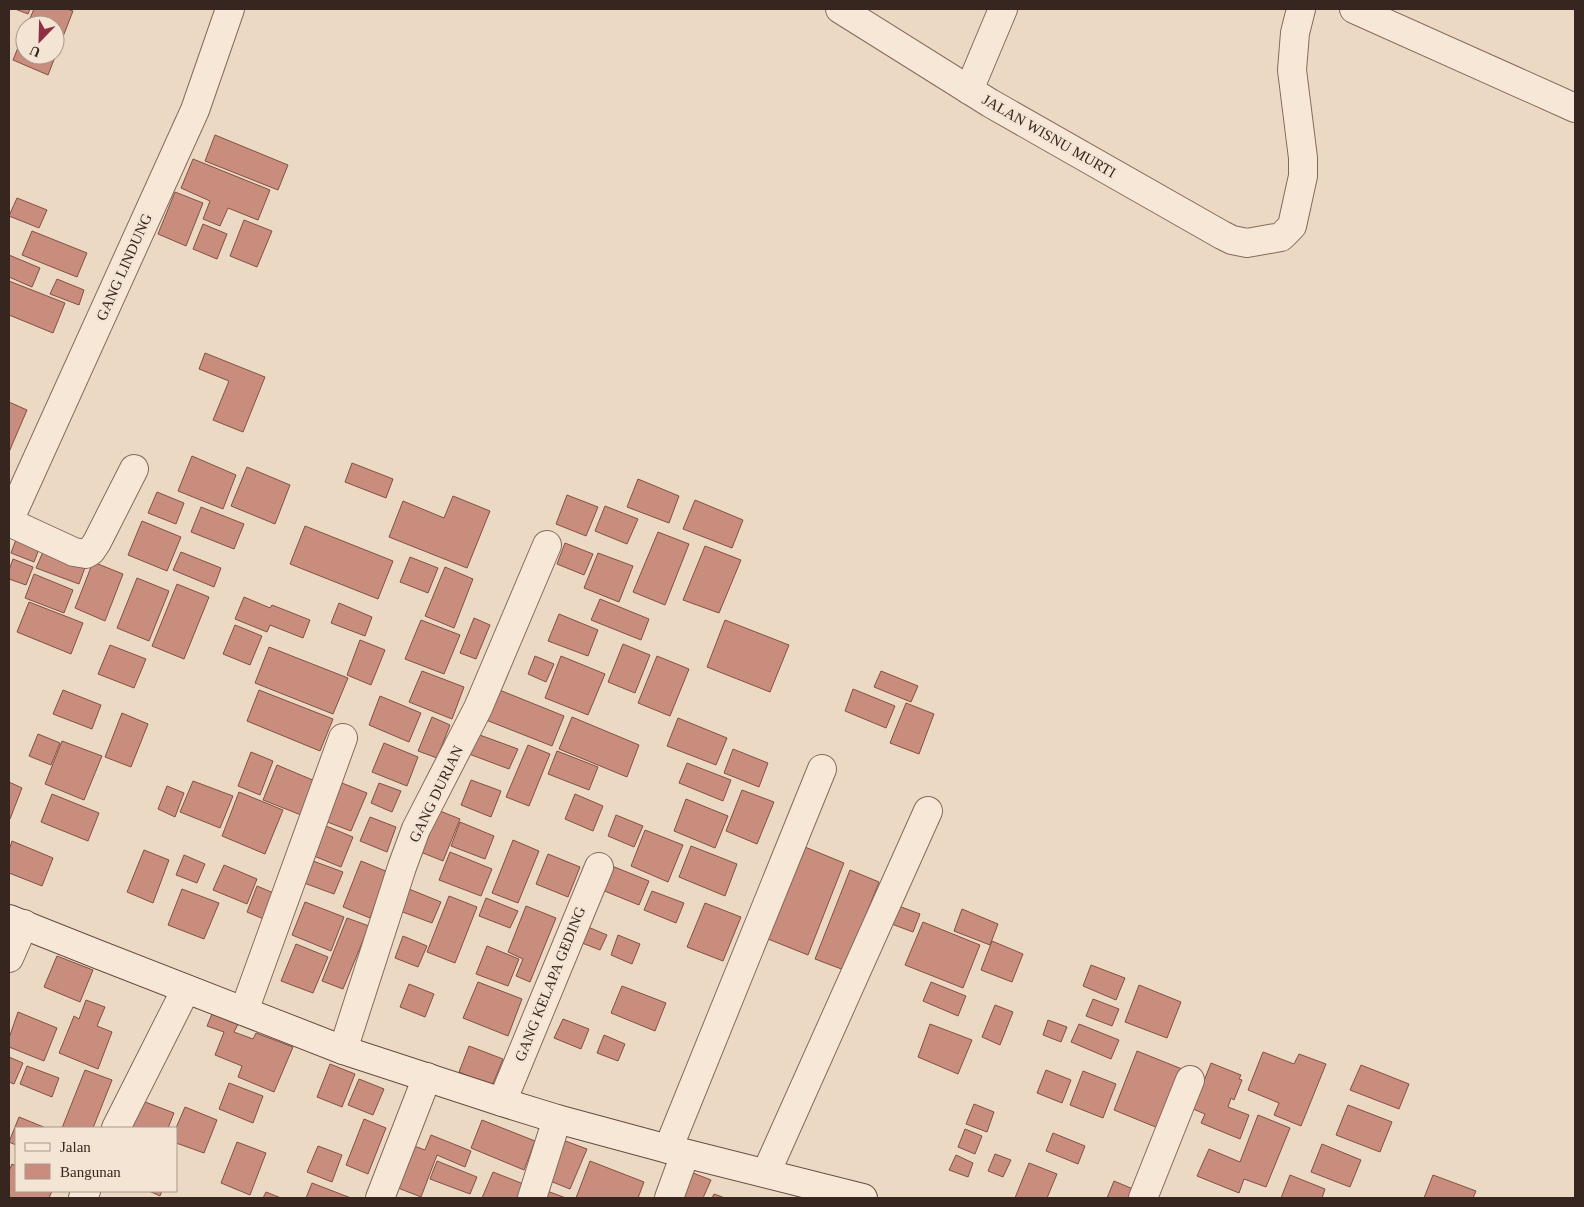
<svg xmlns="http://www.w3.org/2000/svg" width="1584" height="1207" viewBox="0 0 1584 1207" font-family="Georgia,serif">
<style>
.building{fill:#c88d7c;stroke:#835043}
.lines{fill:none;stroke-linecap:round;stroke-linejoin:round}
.street-casing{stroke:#856a5c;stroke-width:30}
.secondary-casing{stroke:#674b3f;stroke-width:30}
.street{stroke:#f7e7d7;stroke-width:28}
.secondary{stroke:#f7e7d7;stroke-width:28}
.labels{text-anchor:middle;stroke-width:5;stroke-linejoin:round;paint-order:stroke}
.street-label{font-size:15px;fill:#36261f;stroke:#f4e4d3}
</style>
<rect width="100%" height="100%" fill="#ecd9c4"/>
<g class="building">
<path d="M15 9H30L28 14Z"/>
<path d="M34 9H67L73 11 48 75 13 60 25 30V55H55V25H27Z"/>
<path d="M215 135 288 165 278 190 205 161Z"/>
<path d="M193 159 270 190 258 220 228 208 220 226 203 219 210 201 181 188Z"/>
<path d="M175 192 203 203 186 246 158 234Z"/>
<path d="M17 198 47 210 39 228 9 216Z"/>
<path d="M244 220 272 231 257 267 230 256Z"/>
<path d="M203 224 227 234 217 259 193 249Z"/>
<path d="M32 231 87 253 77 277 22 255Z"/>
<path d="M9 255 40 268 32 287 9 277Z"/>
<path d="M57 279 84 290 79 305 50 294Z"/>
<path d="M9 281 65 303 53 333 9 315Z"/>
<path d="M205 353 265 377 243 432 213 420 229 381 199 369Z"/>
<path d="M9 402 27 410 9 452Z"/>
<path d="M192 456 236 475 223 509 178 491Z"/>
<path d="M352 463 393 479 386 498 345 482Z"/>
<path d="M247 467 290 485 275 524 231 506Z"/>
<path d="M638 479 679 496 669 523 627 507Z"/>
<path d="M157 492 184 503 176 524 148 513Z"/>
<path d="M567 495 598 507 586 536 556 524Z"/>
<path d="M453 496 490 511 467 568 389 537 403 501 444 518Z"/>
<path d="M695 500 743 520 732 548 683 529Z"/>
<path d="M605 506 638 519 627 544 595 531Z"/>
<path d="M201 507 244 524 234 549 191 532Z"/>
<path d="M142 521 181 537 167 571 128 555Z"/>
<path d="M305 526 393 561 378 599 290 564Z"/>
<path d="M658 532 689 544 665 605 633 592Z"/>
<path d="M18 534 41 544 34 562 11 553Z"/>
<path d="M565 543 593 554 584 575 557 564Z"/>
<path d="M46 545 87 562 79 584 36 568Z"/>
<path d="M705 546 741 560 719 613 683 600Z"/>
<path d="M181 552 221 568 214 587 173 570Z"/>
<path d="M598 553 633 566 619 602 584 588Z"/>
<path d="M410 557 438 568 428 593 400 582Z"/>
<path d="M13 559 33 567 26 585 9 579V570Z"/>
<path d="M93 562 123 574 105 621 75 608Z"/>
<path d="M445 567 473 579 454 628 425 616Z"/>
<path d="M34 574 73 590 64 613 25 598Z"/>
<path d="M137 578 169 591 149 641 117 628Z"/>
<path d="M177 584 209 597 184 659 152 646Z"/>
<path d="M244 597 270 608 272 605 310 620 303 638 270 625 267 632 235 619Z"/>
<path d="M600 599 649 619 641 640 591 620Z"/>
<path d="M29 602 83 623 71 654 17 632Z"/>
<path d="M339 603 372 617 365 636 331 623Z"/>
<path d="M559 614 598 630 588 656 548 641Z"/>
<path d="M474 618 490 625 476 659 460 653Z"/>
<path d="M421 620 460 635 444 674 405 659Z"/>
<path d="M725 620 789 645 770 692 707 667Z"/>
<path d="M235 625 262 636 250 665 223 654Z"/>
<path d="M360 640 385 650 371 685 347 675Z"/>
<path d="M623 644 650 655 635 693 608 682Z"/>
<path d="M110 645 146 659 134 688 98 674Z"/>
<path d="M269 647 348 678 333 714 255 683Z"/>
<path d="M535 656 554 664 546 682 528 674Z"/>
<path d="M561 656 605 674 588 715 545 698Z"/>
<path d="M657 656 689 669 670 716 638 703Z"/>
<path d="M422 671 464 687 452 719 409 702Z"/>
<path d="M881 671 918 686 911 702 874 687Z"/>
<path d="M497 689 564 716 552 746 486 720Z"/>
<path d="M853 689 895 706 886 728 845 711Z"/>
<path d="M63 690 101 705 92 729 53 714Z"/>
<path d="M259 690 333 719 320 751 247 721Z"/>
<path d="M380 696 421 713 409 742 369 725Z"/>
<path d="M906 703 934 714 919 754 890 743Z"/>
<path d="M122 713 148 724 131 767 105 757Z"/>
<path d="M432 717 450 725 437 758 418 751Z"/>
<path d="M572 717 639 745 627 777 559 749Z"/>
<path d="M678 718 727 738 716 765 667 746Z"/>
<path d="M38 734 60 743 51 765 29 756Z"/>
<path d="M477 734 518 749 509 769 469 754Z"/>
<path d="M62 741 102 756 84 800 45 784Z"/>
<path d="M384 743 418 757 407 786 372 772Z"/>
<path d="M528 745 550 754 529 806 506 797Z"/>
<path d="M733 749 768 763 759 787 724 773Z"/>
<path d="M557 751 598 767 589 790 548 774Z"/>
<path d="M251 752 273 761 260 795 238 786Z"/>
<path d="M687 763 731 780 723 801 679 783Z"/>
<path d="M277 765 315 781 301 815 263 800Z"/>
<path d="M471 780 501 791 491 817 461 805Z"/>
<path d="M193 781 233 796 220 828 180 812Z"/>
<path d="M337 781 367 793 351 831 322 820Z"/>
<path d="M9 782 22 788 10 819 9 818Z"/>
<path d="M379 783 401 791 392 812 371 803Z"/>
<path d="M167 786 184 793 175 817 158 809Z"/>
<path d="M742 790 774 802 757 844 726 831Z"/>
<path d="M239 792 283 810 265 854 222 836Z"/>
<path d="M52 794 99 813 88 841 41 822Z"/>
<path d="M575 794 603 806 593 831 565 819Z"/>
<path d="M686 799 728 816 715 848 674 831Z"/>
<path d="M430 807 460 819 443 861 413 849Z"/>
<path d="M616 815 643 826 634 847 608 836Z"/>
<path d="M370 817 396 827 387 852 360 841Z"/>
<path d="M460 822 494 836 485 859 451 846Z"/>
<path d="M321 824 353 837 341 867 309 854Z"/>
<path d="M645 830 683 845 668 882 631 866Z"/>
<path d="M513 840 539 851 518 903 492 893Z"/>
<path d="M12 841 53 858 42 886 9 873V850Z"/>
<path d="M691 846 737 864 725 896 679 877Z"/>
<path d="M805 847 844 863 808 955 768 939Z"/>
<path d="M144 850 169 860 153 903 127 892Z"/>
<path d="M450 852 492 869 481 896 439 880Z"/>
<path d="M548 854 580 867 568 897 536 884Z"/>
<path d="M184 855 205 864 197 883 176 875Z"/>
<path d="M313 861 343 872 334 894 304 883Z"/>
<path d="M361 861 388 872 370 918 343 907Z"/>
<path d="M224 865 257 879 247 904 213 890Z"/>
<path d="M612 866 649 881 639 905 602 890Z"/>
<path d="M850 870 879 882 844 970 815 959Z"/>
<path d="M257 886 276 894 266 920 247 912Z"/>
<path d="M182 889 219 903 204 939 168 925Z"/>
<path d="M409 889 441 902 432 923 400 911Z"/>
<path d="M652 891 684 903 676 923 644 910Z"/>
<path d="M449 896 477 907 455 963 427 952Z"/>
<path d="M486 898 518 911 510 928 479 916Z"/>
<path d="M305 902 344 917 331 951 292 935Z"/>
<path d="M705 903 741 917 723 961 687 947Z"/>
<path d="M896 905 920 914 913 932 889 923Z"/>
<path d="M526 906 556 918 530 982 516 976 523 959 508 952Z"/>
<path d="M962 909 998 924 990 945 954 931Z"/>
<path d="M347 918 369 926 343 989 322 981Z"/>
<path d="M923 922 980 945 963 988 905 965Z"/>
<path d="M588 927 607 935 600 950 582 943Z"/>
<path d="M618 935 640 944 632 964 611 955Z"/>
<path d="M403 936 427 946 418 967 395 958Z"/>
<path d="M992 941 1023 954 1012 982 981 970Z"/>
<path d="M296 944 328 957 313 993 281 981Z"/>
<path d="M487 946 519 959 508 986 476 974Z"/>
<path d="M57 956 93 970 80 1002 44 987Z"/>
<path d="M1091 965 1125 978 1116 1000 1083 986Z"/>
<path d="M478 982 522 999 508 1036 463 1018Z"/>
<path d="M931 982 966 996 958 1016 923 1001Z"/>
<path d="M409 984 434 994 425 1017 400 1007Z"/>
<path d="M1139 985 1181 1002 1167 1038 1125 1022Z"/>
<path d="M622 986 666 1003 655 1031 611 1013Z"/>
<path d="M1093 999 1119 1009 1112 1026 1086 1016Z"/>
<path d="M86 1000 105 1007 97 1026 112 1032 98 1069 59 1053 74 1016 79 1019Z"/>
<path d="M995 1005 1013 1012 1000 1045 982 1037Z"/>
<path d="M18 1012 57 1028 44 1061 9 1047V1038Z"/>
<path d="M212 1014 238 1024 234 1032 253 1039 256 1033 293 1047 274 1092 238 1077 242 1066 215 1055 224 1032 207 1026Z"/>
<path d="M563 1019 589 1029 581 1049 554 1038Z"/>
<path d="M1048 1020 1067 1027 1061 1042 1043 1035Z"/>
<path d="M930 1024 972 1040 958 1074 918 1057Z"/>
<path d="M1079 1024 1119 1040 1111 1059 1071 1042Z"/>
<path d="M604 1035 625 1044 618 1061 597 1053Z"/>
<path d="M469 1046 503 1059 492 1086 459 1072Z"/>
<path d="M1137 1051 1182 1069 1158 1128 1114 1110Z"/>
<path d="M1263 1052 1294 1064 1299 1054 1326 1064 1301 1126 1274 1115 1279 1103 1248 1090Z"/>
<path d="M9 1057 23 1063 14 1084 9 1082Z"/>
<path d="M1211 1063 1241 1075 1239 1079 1242 1080 1234 1100 1231 1098 1228 1107 1249 1115 1240 1139 1201 1123 1205 1114 1193 1109Z"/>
<path d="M330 1064 355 1074 342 1107 317 1097Z"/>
<path d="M1361 1065 1409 1084 1399 1109 1350 1090Z"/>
<path d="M27 1066 59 1078 52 1097 20 1084Z"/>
<path d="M85 1070 112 1080 93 1128H62Z"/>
<path d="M1046 1070 1071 1080 1062 1103 1037 1093Z"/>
<path d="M1083 1071 1116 1084 1103 1118 1070 1105Z"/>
<path d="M359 1079 384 1089 373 1115 348 1105Z"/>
<path d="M229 1083 263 1096 253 1123 219 1109Z"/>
<path d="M140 1100 174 1113 168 1128H129Z"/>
<path d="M974 1104 994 1112 987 1132 966 1124Z"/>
<path d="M1348 1105 1392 1122 1380 1152 1336 1135Z"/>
<path d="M185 1107 217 1120 204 1153 176 1143V1128Z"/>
<path d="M1258 1115 1290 1128 1266 1187 1244 1179 1239 1193 1197 1176 1209 1149 1240 1162Z"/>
<path d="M19 1117 46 1128H16V1145L9 1142Z"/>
<path d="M364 1119 386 1128 368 1174 346 1165Z"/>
<path d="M482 1120 535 1141 524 1170 471 1148Z"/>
<path d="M965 1129 982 1136 975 1154 958 1147Z"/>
<path d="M1053 1133 1085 1146 1078 1164 1046 1151Z"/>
<path d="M431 1135 471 1151 465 1167 437 1155 421 1197 393 1186 409 1144 425 1150Z"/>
<path d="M560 1139 587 1149 570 1189 545 1179Z"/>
<path d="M237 1142 266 1153 250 1195 221 1183Z"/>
<path d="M1322 1144 1361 1160 1350 1187 1311 1172Z"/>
<path d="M318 1146 342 1155 332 1182 307 1172Z"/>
<path d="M995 1154 1011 1160 1003 1177 988 1171Z"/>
<path d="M956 1155 973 1163 968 1177 949 1170Z"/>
<path d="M437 1161 477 1177 470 1194 430 1179Z"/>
<path d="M590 1161 644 1182 638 1198H576Z"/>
<path d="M1029 1163 1057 1174 1047 1198H1015Z"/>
<path d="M12 1164 16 1166V1191H52L49 1198H9V1171Z"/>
<path d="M688 1171 711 1180 703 1198H677Z"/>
<path d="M493 1172 526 1185 520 1198H482Z"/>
<path d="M1290 1175 1325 1189 1322 1198H1281Z"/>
<path d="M1433 1175 1476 1191 1473 1198H1424Z"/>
<path d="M1114 1181 1133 1189 1129 1198H1107Z"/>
<path d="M312 1183 351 1198H306Z"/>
<path d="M149 1191H162L160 1196Z"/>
<path d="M547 1191 566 1198H544Z"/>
<path d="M266 1192 281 1198H263Z"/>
<path d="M714 1194 725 1198H712Z"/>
</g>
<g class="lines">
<g class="street-casing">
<g id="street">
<path d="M840 9 990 103 1222 235 1232 240 1247 243 1281 237 1292 226 1303 176V158L1292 70 1295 33 1301 9"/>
<path d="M1354 9 1575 108"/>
<path d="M969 90 1003 9"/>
<path d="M9 521 195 110 230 9"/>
<path d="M9 522 74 552 86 554 91 551 97 542 134 469"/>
<path d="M9 958 24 924"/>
<path d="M244 1011 343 738"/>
<path d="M343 1050 402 867 416 829 478 708 547 545"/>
<path d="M502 1102 599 867"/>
<path d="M116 1128 186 989"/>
<path d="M668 1149 822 769"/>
<path d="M766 1173 928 811"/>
<path d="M83 1198 86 1191"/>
<path d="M380 1198 427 1077"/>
<path d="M532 1198 557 1119"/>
<path d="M669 1198 685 1154"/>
<path d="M1143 1198 1190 1080"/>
</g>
</g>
<g class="secondary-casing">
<path id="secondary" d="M9 919 97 954 343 1050 502 1102 557 1119 668 1149 863 1198"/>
</g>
<use href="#street" class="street"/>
<use href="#secondary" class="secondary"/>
</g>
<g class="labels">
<g class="street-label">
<text transform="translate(1049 136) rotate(30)" y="5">JALAN WISNU MURTI</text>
<text transform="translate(124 267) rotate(-66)" y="5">GANG LINDUNG</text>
<text transform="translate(436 794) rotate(-64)" y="5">GANG DURIAN</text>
<text transform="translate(550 984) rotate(-68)" y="5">GANG KELAPA GEDING</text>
</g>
</g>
<rect width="1584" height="1207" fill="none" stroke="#36261f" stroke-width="20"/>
<rect x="15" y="1127" width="162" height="65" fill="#f4e4d3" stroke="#a8988b"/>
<rect x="25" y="1143" width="25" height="8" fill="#f7e7d7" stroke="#a8988b"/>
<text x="60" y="1152" font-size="15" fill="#36261f">Jalan</text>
<rect x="25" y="1164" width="25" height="15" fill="#c88d7c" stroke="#a8988b"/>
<text x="60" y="1177" font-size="15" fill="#36261f">Bangunan</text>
<g transform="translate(40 40) rotate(203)"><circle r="24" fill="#f4e4d3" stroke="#a8988b"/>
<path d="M0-4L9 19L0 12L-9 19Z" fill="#912f42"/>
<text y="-8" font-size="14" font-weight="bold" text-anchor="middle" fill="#36261f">U</text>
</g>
</svg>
